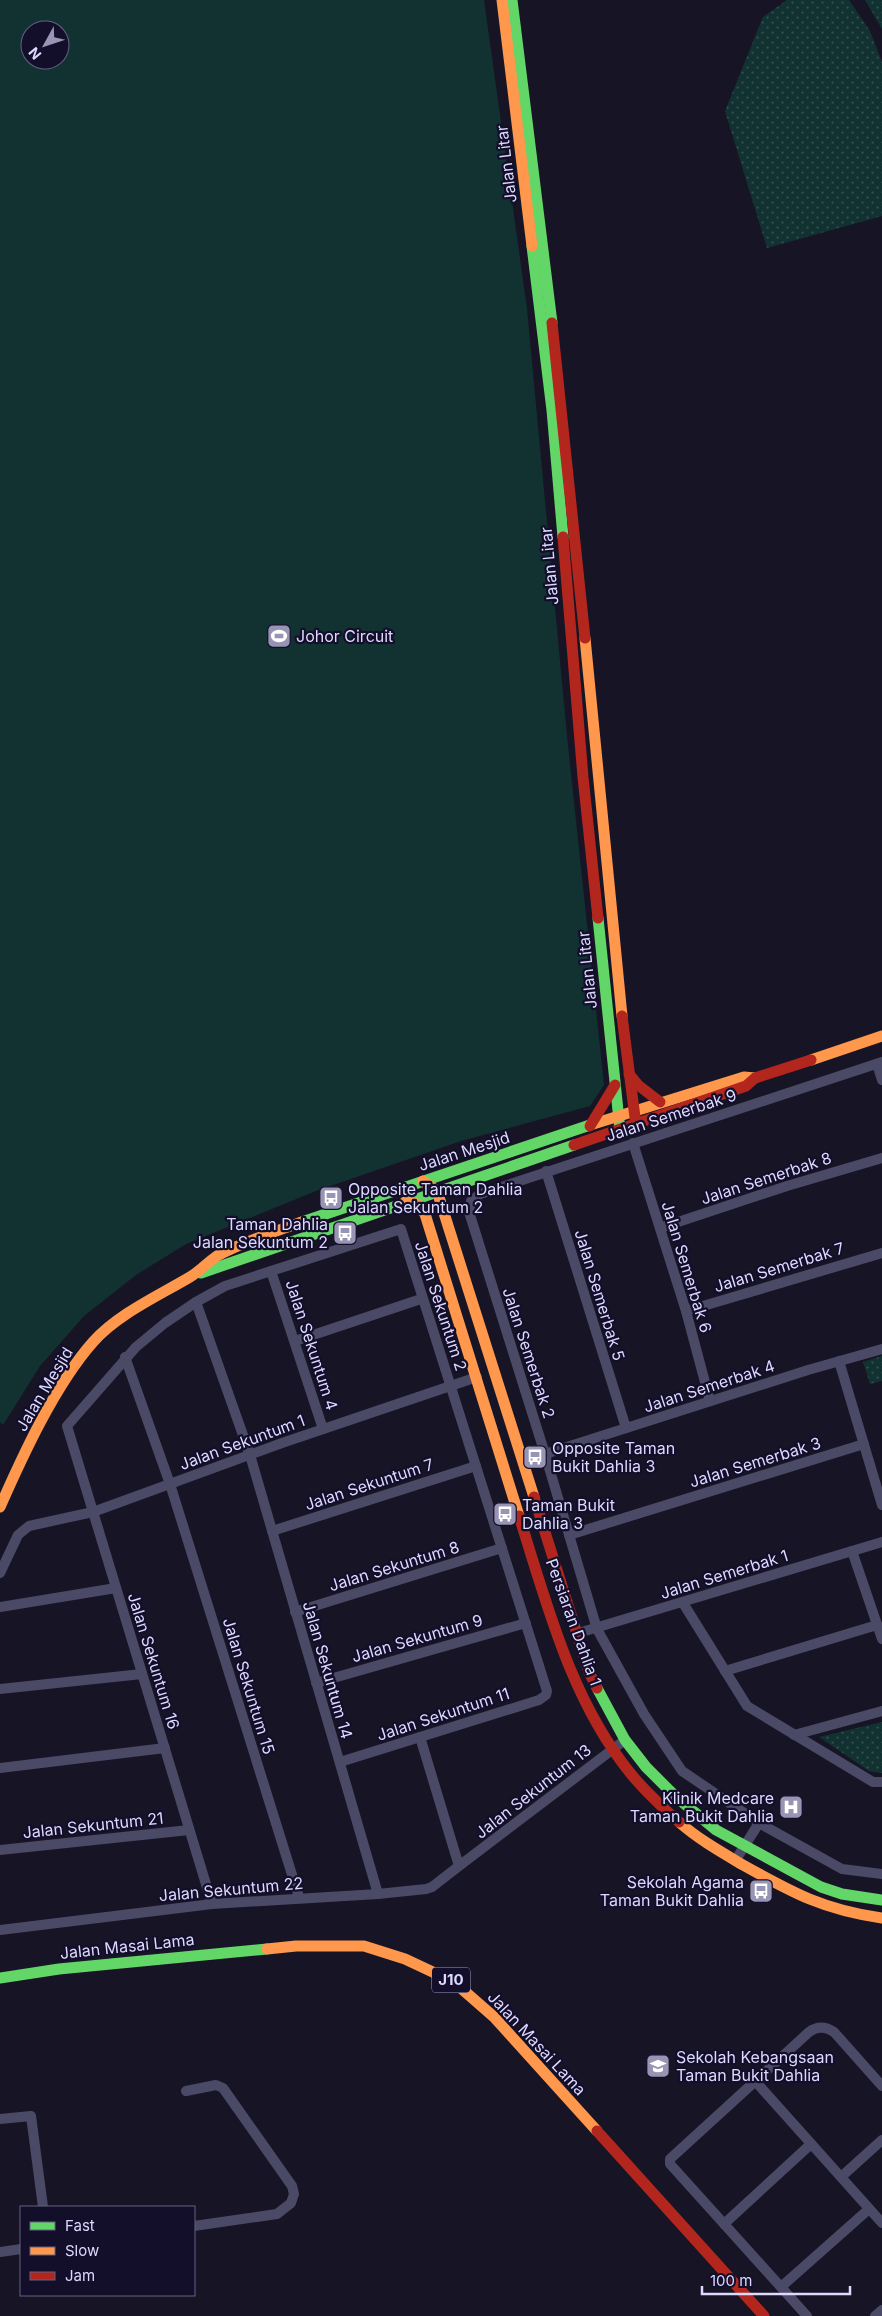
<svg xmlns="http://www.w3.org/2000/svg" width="882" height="2316" viewBox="0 0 882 2316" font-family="Inter,sans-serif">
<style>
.grass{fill:url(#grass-dots)}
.pitch{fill:#123232;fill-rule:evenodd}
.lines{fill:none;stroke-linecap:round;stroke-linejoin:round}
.street{stroke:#4b4a66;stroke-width:10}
.fast{stroke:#63d668;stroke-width:11}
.slow{stroke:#ff974d;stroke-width:11}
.jam{stroke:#b3261e;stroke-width:11}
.labels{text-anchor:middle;stroke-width:4.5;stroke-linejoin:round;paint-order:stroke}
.shield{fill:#130f2b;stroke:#a09cbf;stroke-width:1}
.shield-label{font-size:15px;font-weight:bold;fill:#ddd9ff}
.street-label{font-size:16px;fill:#ddd9ff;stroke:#130f2b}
.poi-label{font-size:16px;fill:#ddd9ff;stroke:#130f2b;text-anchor:start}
</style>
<defs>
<pattern id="grass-dots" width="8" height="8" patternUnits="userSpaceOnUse" patternTransform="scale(1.25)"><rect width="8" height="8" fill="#123232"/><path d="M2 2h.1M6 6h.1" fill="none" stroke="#344f51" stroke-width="1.8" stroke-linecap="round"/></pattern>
</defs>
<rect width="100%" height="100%" fill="#171525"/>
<g class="grass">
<path d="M787 0H849L870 31 882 62V216L767 248 725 111 763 17Z"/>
<path d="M865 0H882V29Z"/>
<path d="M882 1356V1381L870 1384 863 1362Z"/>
<path d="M882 1722V1773L869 1771 819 1737Z"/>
</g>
<path class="pitch" d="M0 0H484L527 309 567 736 604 1085 590 1106 461 1141 316 1191 186 1244 136 1275 84 1316 40 1366 3 1425 0 1422ZM30 30H60V60H30Z"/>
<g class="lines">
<g class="street">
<path d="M882 1062 480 1194 471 1201 469 1212 545 1454 597 1629 644 1714 682 1771 759 1823 842 1869 882 1874"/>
<path d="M877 1064 882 1080"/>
<path d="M633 1143 686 1311 710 1401"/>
<path d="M546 1171 626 1428"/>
<path d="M660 1228 787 1186 882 1158"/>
<path d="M271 1271 323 1429"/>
<path d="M196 1302 250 1455 378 1894"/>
<path d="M686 1311 882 1253"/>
<path d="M295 1341 418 1300"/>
<path d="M125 1357 170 1484 299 1897"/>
<path d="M839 1361 882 1505"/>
<path d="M545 1454 808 1370 882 1349"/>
<path d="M272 1531 476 1466"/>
<path d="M569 1535 864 1444"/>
<path d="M852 1551 882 1639"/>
<path d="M0 1573 18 1535 29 1526 93 1512 282 1443 477 1377"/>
<path d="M683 1603 747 1706 873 1782H882"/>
<path d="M0 1607 116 1588"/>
<path d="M295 1612 502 1548"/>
<path d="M575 1634 882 1542"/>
<path d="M725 1671 877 1625"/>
<path d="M316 1683 526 1623"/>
<path d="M0 1689 142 1674"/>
<path d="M794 1735 882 1711"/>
<path d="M420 1737 459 1866"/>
<path d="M0 1768 165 1748"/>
<path d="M0 1850 189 1830"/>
<path d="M735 1861 759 1823"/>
<path d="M212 1904 67 1426 136 1347 165 1323 196 1302 225 1286 401 1229 547 1691 546 1695 539 1700 340 1762"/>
<path d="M0 1930 212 1904 378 1894 426 1889 432 1887 459 1866 625 1740"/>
<path d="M755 2081 882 2223"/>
<path d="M186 2091 216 2085 223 2088 292 2186 294 2194 291 2203 277 2214 194 2226"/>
<path d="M0 2119 31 2116 43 2207"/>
<path d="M841 2177 882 2140"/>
<path d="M724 2224 811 2144"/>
<path d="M0 2252 21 2249"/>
<path d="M781 2287 869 2209"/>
<path d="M807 2316 670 2164V2159L809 2032C817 2026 825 2026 834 2032L882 2086"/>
<path d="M875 2316 882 2310"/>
</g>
<g class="fast">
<path d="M512 0 552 323"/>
<path d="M532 246 552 410 563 537"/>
<path d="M598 918 620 1130"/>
<path d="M302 1222 590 1125"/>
<path d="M201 1273 574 1145"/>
<path d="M597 1688 625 1740 646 1767 675 1796 716 1830 821 1887 842 1894 882 1900"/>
<path d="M0 1978 59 1969 267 1949"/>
</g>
<g class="slow">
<path d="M502 0 532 246"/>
<path d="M585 638 622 1016"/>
<path d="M811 1060 882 1036"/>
<path d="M590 1125 744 1077 755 1078"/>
<path d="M423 1181 437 1191 534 1497"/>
<path d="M405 1202 417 1204 425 1214 519 1516"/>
<path d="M0 1507C23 1455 55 1385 93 1342 118 1314 158 1296 190 1277 200 1271 208 1262 217 1256 240 1243 276 1231 302 1222"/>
<path d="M679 1822C698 1839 721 1852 743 1865 793 1893 824 1910 882 1918"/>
<path d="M267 1949 296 1946H364L405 1959 454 1982 494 2017 597 2131"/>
</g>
<g class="jam">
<path d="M552 323 585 638"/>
<path d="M563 537 583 777 598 918"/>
<path d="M622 1016 636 1125"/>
<path d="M629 1074 638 1085 660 1102"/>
<path d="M590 1126 615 1085"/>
<path d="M574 1145 746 1086 755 1078 811 1060"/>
<path d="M534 1497 589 1672 597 1688"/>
<path d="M519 1516C547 1604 571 1701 631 1774 645 1791 662 1807 679 1822"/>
<path d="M597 2131 764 2316"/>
</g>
</g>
<defs>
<g id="stadium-square" transform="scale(1.25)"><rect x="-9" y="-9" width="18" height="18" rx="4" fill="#9894b3" stroke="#130f2b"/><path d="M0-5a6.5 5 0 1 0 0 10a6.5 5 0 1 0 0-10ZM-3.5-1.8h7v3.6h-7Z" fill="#fff"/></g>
<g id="bus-square" transform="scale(1.25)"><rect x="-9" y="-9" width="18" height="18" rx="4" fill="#9894b3" stroke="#130f2b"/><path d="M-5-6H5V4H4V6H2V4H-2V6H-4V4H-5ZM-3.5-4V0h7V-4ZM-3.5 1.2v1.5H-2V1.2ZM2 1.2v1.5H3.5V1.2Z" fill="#fff"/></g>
<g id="hospital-square" transform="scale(1.25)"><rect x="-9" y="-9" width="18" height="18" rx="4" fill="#9894b3" stroke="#130f2b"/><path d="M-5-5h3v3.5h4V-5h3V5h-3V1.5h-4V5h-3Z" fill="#fff"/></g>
<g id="school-square" transform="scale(1.25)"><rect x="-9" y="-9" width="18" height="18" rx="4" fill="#9894b3" stroke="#130f2b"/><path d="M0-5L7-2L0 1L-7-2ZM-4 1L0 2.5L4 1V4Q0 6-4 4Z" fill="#fff"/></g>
</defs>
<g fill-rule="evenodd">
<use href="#stadium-square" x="279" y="636"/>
<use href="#bus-square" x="331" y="1198"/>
<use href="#bus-square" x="345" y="1233"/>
<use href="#bus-square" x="535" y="1457"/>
<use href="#bus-square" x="505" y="1514"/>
<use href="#hospital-square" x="791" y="1807"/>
<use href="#bus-square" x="761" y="1891"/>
<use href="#school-square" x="658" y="2066"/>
</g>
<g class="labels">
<rect class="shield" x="432" y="1967.5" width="38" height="25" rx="4"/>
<g class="shield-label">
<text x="451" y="1985">J10</text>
</g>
<g class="street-label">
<text transform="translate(506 164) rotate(-97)" y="6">Jalan Litar</text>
<text transform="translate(549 566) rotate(-95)" y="6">Jalan Litar</text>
<text transform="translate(587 970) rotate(-96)" y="6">Jalan Litar</text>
<text transform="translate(671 1115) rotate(-18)" y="6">Jalan Semerbak 9</text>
<text transform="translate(464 1151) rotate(-18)" y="6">Jalan Mesjid</text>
<text transform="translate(766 1178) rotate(-18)" y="6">Jalan Semerbak 8</text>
<text transform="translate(687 1267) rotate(73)" y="6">Jalan Semerbak 6</text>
<text transform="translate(779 1267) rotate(-17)" y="6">Jalan Semerbak 7</text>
<text transform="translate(600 1295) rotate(73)" y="6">Jalan Semerbak 5</text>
<text transform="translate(441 1306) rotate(72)" y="6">Jalan Sekuntum 2</text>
<text transform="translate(312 1345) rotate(72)" y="6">Jalan Sekuntum 4</text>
<text transform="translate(529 1353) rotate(72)" y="6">Jalan Semerbak 2</text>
<text transform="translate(709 1386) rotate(-18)" y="6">Jalan Semerbak 4</text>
<text transform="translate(44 1389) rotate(-59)" y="6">Jalan Mesjid</text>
<text transform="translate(242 1442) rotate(-20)" y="6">Jalan Sekuntum 1</text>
<text transform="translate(755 1462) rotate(-17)" y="6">Jalan Semerbak 3</text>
<text transform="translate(369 1484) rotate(-18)" y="6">Jalan Sekuntum 7</text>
<text transform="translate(394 1566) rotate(-17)" y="6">Jalan Sekuntum 8</text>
<text transform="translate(724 1574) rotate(-17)" y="6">Jalan Semerbak 1</text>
<text transform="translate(574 1622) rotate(70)" y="6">Persiaran Dahlia 1</text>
<text transform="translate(417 1638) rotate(-16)" y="6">Jalan Sekuntum 9</text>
<text transform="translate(154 1661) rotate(73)" y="6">Jalan Sekuntum 16</text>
<text transform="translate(328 1670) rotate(74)" y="6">Jalan Sekuntum 14</text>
<text transform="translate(249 1686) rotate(73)" y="6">Jalan Sekuntum 15</text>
<text transform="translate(443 1714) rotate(-18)" y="6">Jalan Sekuntum 11</text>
<text transform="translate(533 1791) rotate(-38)" y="6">Jalan Sekuntum 13</text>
<text transform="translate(93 1825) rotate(-6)" y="6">Jalan Sekuntum 21</text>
<text transform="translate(231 1889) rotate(-5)" y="6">Jalan Sekuntum 22</text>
<text transform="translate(127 1946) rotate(-6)" y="6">Jalan Masai Lama</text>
<text transform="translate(537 2043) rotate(47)" y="6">Jalan Masai Lama</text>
</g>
<g class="poi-label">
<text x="296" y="642">Johor Circuit</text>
<text x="348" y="1195">Opposite Taman Dahlia<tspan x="348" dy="18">Jalan Sekuntum 2</tspan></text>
<text x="328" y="1230" text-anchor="end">Taman Dahlia<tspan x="328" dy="18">Jalan Sekuntum 2</tspan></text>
<text x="552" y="1454">Opposite Taman<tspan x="552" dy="18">Bukit Dahlia 3</tspan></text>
<text x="522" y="1511">Taman Bukit<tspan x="522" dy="18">Dahlia 3</tspan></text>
<text x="774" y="1804" text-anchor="end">Klinik Medcare<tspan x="774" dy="18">Taman Bukit Dahlia</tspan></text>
<text x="744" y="1888" text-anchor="end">Sekolah Agama<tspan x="744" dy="18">Taman Bukit Dahlia</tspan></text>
<text x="676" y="2063">Sekolah Kebangsaan<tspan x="676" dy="18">Taman Bukit Dahlia</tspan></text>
</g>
</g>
<rect x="20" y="2206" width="175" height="90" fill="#130f2b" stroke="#646080"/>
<rect x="30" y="2222" width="25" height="8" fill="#63d668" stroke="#646080"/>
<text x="65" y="2231" font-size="15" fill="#ddd9ff">Fast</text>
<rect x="30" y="2247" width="25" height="8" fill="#ff974d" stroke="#646080"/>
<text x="65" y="2256" font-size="15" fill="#ddd9ff">Slow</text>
<rect x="30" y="2272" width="25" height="8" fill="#b3261e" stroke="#646080"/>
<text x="65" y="2281" font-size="15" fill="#ddd9ff">Jam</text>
<g transform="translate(45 45) rotate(230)"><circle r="24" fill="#130f2b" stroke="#646080"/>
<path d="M0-4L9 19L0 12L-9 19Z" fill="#9894b3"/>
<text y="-8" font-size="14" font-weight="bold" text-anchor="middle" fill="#ddd9ff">N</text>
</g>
<path d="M702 2286v8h148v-8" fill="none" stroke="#ddd9ff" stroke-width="2.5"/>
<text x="710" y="2286" font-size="15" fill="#ddd9ff" stroke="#130f2b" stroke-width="4" paint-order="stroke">100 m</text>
</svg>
